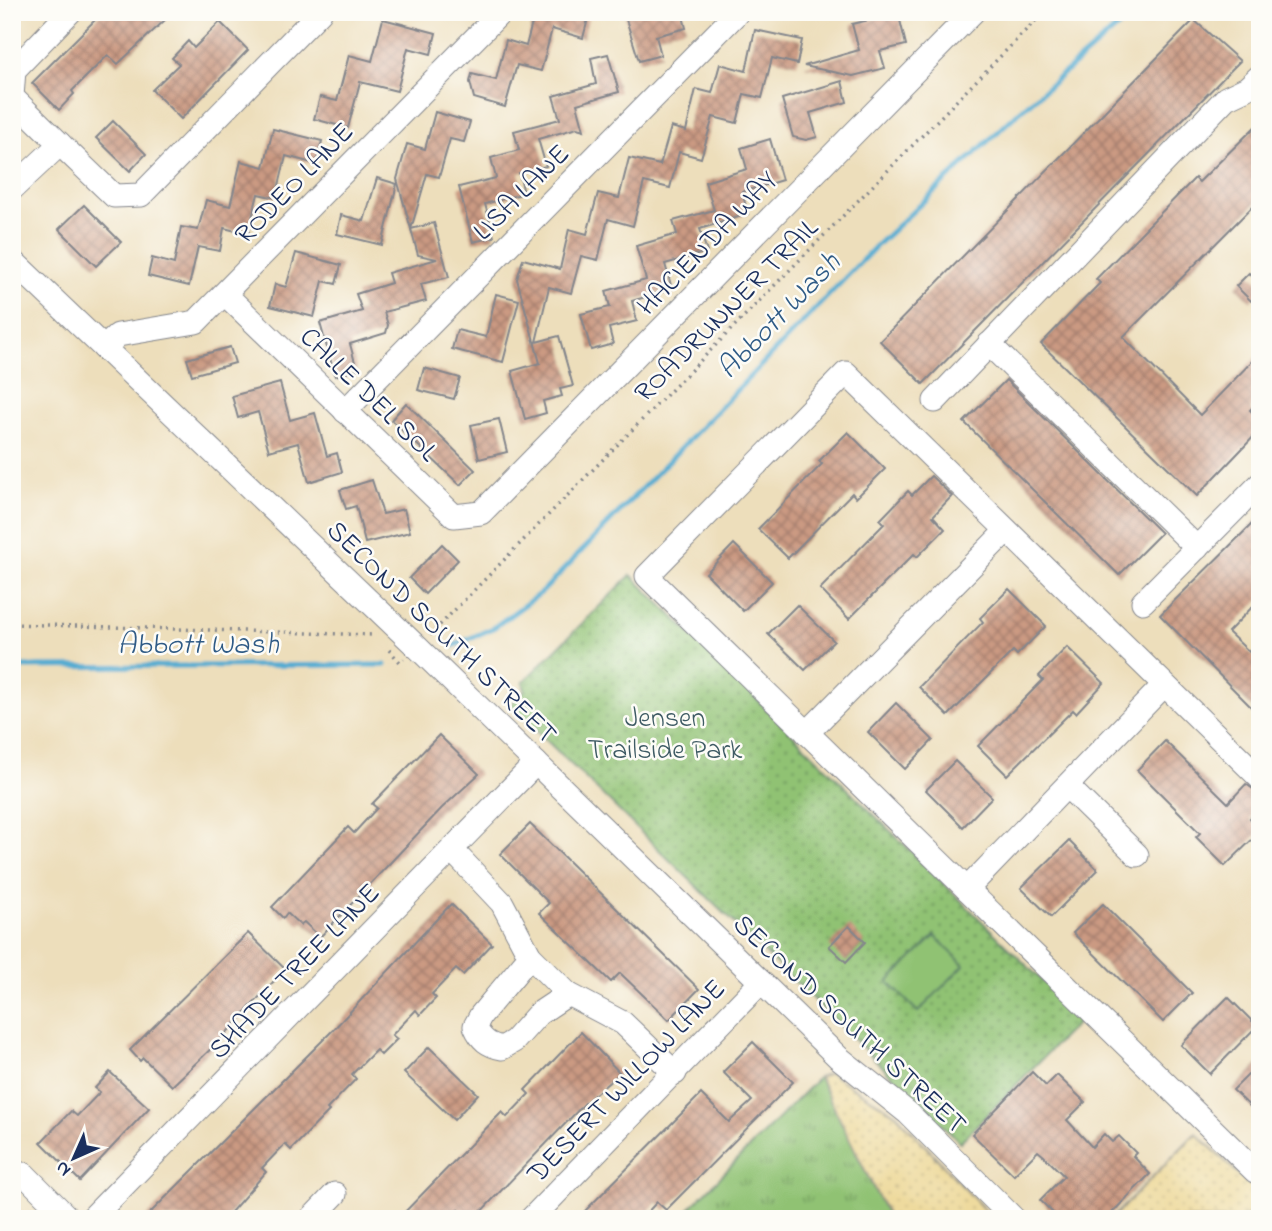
<svg xmlns="http://www.w3.org/2000/svg" width="1272" height="1231" viewBox="0 0 1272 1231" font-family="'Indie Flower',sans-serif">
<style>
.grass{fill:url(#grass-tufts);stroke:#567868;stroke-width:2}
.sand{fill:url(#sand-dots);stroke:#84847e;stroke-width:2}
.park{fill:url(#park-dots);stroke:#567868;stroke-width:2}
.pitch{fill:#90c273;stroke:#567868;stroke-width:2}
.lines{fill:none;stroke-linecap:round;stroke-linejoin:round}
.stream{stroke:#54acd1;stroke-width:5}
.building{fill:url(#building-cross-hatch)}
.minor-casing{stroke:#84868c;stroke-width:25}
.path{stroke:#84868c;stroke-width:3.5;stroke-dasharray:2 5;stroke-linecap:butt}
.minor{stroke:#fff;stroke-width:23}
.labels{text-anchor:middle;stroke-width:5;stroke-linejoin:round;paint-order:stroke}
.street-label{font-size:28px;fill:#1b2f5e;stroke:#fdfcf7}
.park-label{font-size:28px;fill:#3e5b64;stroke:#fdfcf7}
.water-label{font-size:30px;font-style:italic;fill:#2f5b86;stroke:#fdfcf7}
</style>
<defs>
<pattern id="grass-tufts" width="24" height="20" patternUnits="userSpaceOnUse" patternTransform="scale(1.75)"><rect width="24" height="20" fill="#90c273"/><path d="M3 7l-1-3M5 7V3M7 7l1-3M15 17l-1-3M17 17v-4M19 17l1-3" fill="none" stroke="#759e62"/></pattern>
<pattern id="sand-dots" width="8" height="8" patternUnits="userSpaceOnUse" patternTransform="scale(1.75)"><rect width="8" height="8" fill="#eeda9e"/><path d="M2 2h.1M6 6h.1" fill="none" stroke="#ccbb8a" stroke-width="1.8" stroke-linecap="round"/></pattern>
<pattern id="park-dots" width="8" height="8" patternUnits="userSpaceOnUse" patternTransform="scale(1.75)"><rect width="8" height="8" fill="#90c273"/><path d="M2 2h.1M6 6h.1" fill="none" stroke="#759e62" stroke-width="1.8" stroke-linecap="round"/></pattern>
<pattern id="building-cross-hatch" width="8" height="8" patternUnits="userSpaceOnUse" patternTransform="scale(1.75)"><rect width="8" height="8" fill="#cb9a82"/><path d="M0 0l8 8M0 8l8-8" fill="none" stroke="#a47e6e"/></pattern>
</defs>
<rect width="100%" height="100%" fill="#fdfcf7"/>
<filter id="ink" filterUnits="userSpaceOnUse"><feTurbulence type="fractalNoise" baseFrequency=".0143" numOctaves="2"/><feDisplacementMap in="SourceGraphic" scale="14" xChannelSelector="R" yChannelSelector="G"/><feConvolveMatrix kernelMatrix="1 2 1 2 8 2 1 2 1" color-interpolation-filters="sRGB"/></filter>
<filter id="wash" filterUnits="userSpaceOnUse"><feTurbulence type="fractalNoise" baseFrequency=".00686" numOctaves="4" result="noise"/><feDisplacementMap in="SourceGraphic" scale="28" xChannelSelector="R" yChannelSelector="G"/><feGaussianBlur stdDeviation="1.57" result="paint"/><feColorMatrix in="noise" values="0 0 0 0 0 0 0 0 0 0 0 0 0 0 0 0 0 1.4 0 .05"/><feComposite in="paint" operator="in"/></filter>
<g filter="url(#wash)">
<rect width="100%" height="100%" fill="#eddebb"/>
<path class="grass" d="M819 1077 889 1219H679Z"/>
<g class="sand">
<path d="M829 1073 896 1114 993 1219H889L819 1077Z"/>
<path d="M1196 1133 1260 1195V1203L1244 1219H1111Z"/>
</g>
<path class="park" d="M631 575 1081 1019 960 1142 510 705 525 690 523 682Z"/>
<path class="pitch" d="M935 936 964 965 918 1012 888 982Z"/>
<g class="lines">
<g class="stream">
<path d="M453 646 493 628 542 592 878 244 1019 112 1135 12"/>
<path d="M12 667 385 665"/>
</g>
</g>
<g id="blocks">
<g class="building">
<path d="M103 12H157L165 20 118 64 108 55 72 91 74 94 59 110 32 83Z"/>
<path d="M535 12H565L588 19 583 38 552 29 541 71 517 65 505 107 474 98 470 82 472 74 496 80 506 40 526 46Z"/>
<path d="M638 12H682L686 28 656 36 661 55 639 61 625 16Z"/>
<path d="M877 12H898L906 45 880 51 885 68 853 76 804 66 859 50 852 24 878 18Z"/>
<path d="M383 19 436 33 431 54 408 48 397 91 360 82 348 128 314 119 320 97 337 101 349 55 372 61Z"/>
<path d="M1194 20 1240 61 923 384 880 341Z"/>
<path d="M220 22 248 50 181 119 152 90 179 64 172 58 188 41 194 48Z"/>
<path d="M755 30 802 40 797 64 772 58 762 98 744 94 737 123 713 117 701 158 679 152 670 188 644 182 633 226 608 219 598 260 581 256 571 293 549 287 536 342 559 336 573 386 560 389 562 396 543 401 546 413 525 419 512 371 540 363 517 279 523 259 560 269 569 229 587 234 598 193 619 198 629 158 660 165 671 127 686 131 696 89 712 93 720 64 746 71Z"/>
<path d="M608 54 619 92 577 104 584 130 577 128 538 139 546 166 519 173 524 193 485 204 494 237 473 242 459 187 496 178 491 158 519 150 514 131 560 119 553 96 596 84 591 58Z"/>
<path d="M842 81 847 102 810 113 817 137 806 140 793 137 782 99Z"/>
<path d="M435 112 470 122 464 142 450 139 439 177 427 174 411 229 397 179 407 144 425 149Z"/>
<path d="M113 121 146 154 130 171 96 138Z"/>
<path d="M1260 122V199L1123 337 1200 415 1260 353V400L1250 410 1260 420V430L1197 496 1041 344 1100 283 1096 279 1195 178 1199 182Z"/>
<path d="M273 129 322 141 316 164 286 156 276 198 258 194 248 234 224 228 220 251 198 247 189 286 148 276 152 258 174 264 181 227 198 230 206 200 230 206 241 161 264 167Z"/>
<path d="M770 139 782 180 742 192 748 214 700 229 707 252 665 264 672 289 632 301 637 321 609 328 613 344 591 350 581 314 610 307 606 291 646 280 636 246 677 234 673 221 714 210 705 182 747 169 741 148Z"/>
<path d="M377 178 397 184 382 245 337 234 341 215 364 221Z"/>
<path d="M84 205 121 242 96 266 59 229Z"/>
<path d="M434 223 449 277 421 284 426 301 384 312 388 325 386 333 350 344 357 370 335 376 320 323 362 311 356 294 391 283 388 273 437 259 418 255 411 229Z"/>
<path d="M296 253 341 265 336 284 323 281 314 317 270 306 275 284 286 287Z"/>
<path d="M1249 273 1260 283V293L1251 301 1236 286Z"/>
<path d="M496 294 519 300 503 362 452 349 457 330 486 337Z"/>
<path d="M230 347 235 363 192 375 187 359Z"/>
<path d="M424 368 460 378 454 399 418 390Z"/>
<path d="M1006 380 1161 533 1119 575 964 422Z"/>
<path d="M280 383 290 420 315 413 327 456 337 453 342 472 309 482 298 443 269 451 258 412 238 418 232 396Z"/>
<path d="M406 403 475 470 460 485 391 420Z"/>
<path d="M499 419 507 452 479 459 471 425Z"/>
<path d="M848 432 885 469 856 498 852 493 788 558 758 529 822 464 819 461Z"/>
<path d="M931 476 952 496 933 516 945 529 917 557 914 554 849 619 820 589 884 524 880 520 908 491 912 495Z"/>
<path d="M372 480 383 514 404 509 410 532 365 543 356 506 346 509 340 490Z"/>
<path d="M1260 516V599L1228 632 1260 662V716L1160 615Z"/>
<path d="M442 544 458 560 425 594 409 578Z"/>
<path d="M734 544 772 582 743 611 706 573Z"/>
<path d="M1009 589 1046 626 1017 655 1013 651 948 716 919 687 983 622 980 618Z"/>
<path d="M797 605 834 641 805 670 768 634Z"/>
<path d="M1067 647 1104 683 1076 713 1073 710 1007 775 978 746 1043 680 1039 676Z"/>
<path d="M896 703 933 740 905 769 868 732Z"/>
<path d="M439 735 479 774 442 808 320 937 304 922 300 925 287 913 283 918 272 907 348 827 354 833 377 808 372 804Z"/>
<path d="M1165 741 1228 803 1246 784 1260 794V808L1250 818 1260 832 1225 866 1196 837 1200 833 1137 770Z"/>
<path d="M955 761 992 797 963 827 926 790Z"/>
<path d="M530 824 699 989 669 1020 620 973 611 982 539 913 549 903 500 854Z"/>
<path d="M1069 841 1098 870 1051 917 1021 888Z"/>
<path d="M451 904 492 944 463 975 456 969 432 994 436 998 420 1015 416 1010 392 1035 397 1039 381 1055 376 1050 352 1074 356 1079 327 1109 329 1111 291 1150 285 1144 262 1168 266 1172 225 1219H144L333 1030Z"/>
<path d="M1103 904 1192 993 1163 1022 1073 933Z"/>
<path d="M849 926 865 942 846 962 829 946Z"/>
<path d="M248 933 285 969 218 1042 172 1086 143 1058 140 1061 130 1050Z"/>
<path d="M1228 997 1257 1026 1210 1074 1181 1045Z"/>
<path d="M581 1032 620 1073 587 1101 474 1219H467L459 1210 450 1219H398L502 1112 507 1117 529 1094 525 1090Z"/>
<path d="M753 1042 793 1082 666 1210 657 1202 641 1219H592L584 1212 701 1094 729 1122 752 1101 723 1072Z"/>
<path d="M429 1047 478 1094 454 1120 404 1073Z"/>
<path d="M1260 1063V1116L1233 1090Z"/>
<path d="M110 1072 149 1108 80 1181 41 1142 71 1111 77 1116 100 1092 95 1088Z"/>
<path d="M1032 1072 1046 1086 1057 1075 1085 1102 1067 1120 1092 1147 1104 1134 1112 1142 1119 1136 1136 1153 1133 1156 1150 1174 1106 1219H1059L1040 1200 1064 1176 1044 1156 1038 1151 1014 1175 972 1134Z"/>
</g>
</g>
</g>
<g filter="url(#ink)">
<use href="#blocks" fill-opacity="0" stroke="#84868c" stroke-width="2"/>
<g class="lines">
<g class="minor-casing">
<g id="minor">
<path d="M60 144 114 196 141 195 320 12"/>
<path d="M12 189 60 144 12 97 14 70 70 12"/>
<path d="M12 260 417 647 838 1057 908 1113 1014 1219"/>
<path d="M225 294 454 516 481 513 973 12"/>
<path d="M989 344 1197 548"/>
<path d="M104 348 118 335 196 322 501 12"/>
<path d="M935 401 1226 98 1247 88 1260 76"/>
<path d="M345 411 738 12"/>
<path d="M1143 602 1260 484"/>
<path d="M807 733 1006 531"/>
<path d="M1260 778 846 373 647 576 1255 1171 1260 1166"/>
<path d="M1067 786 1137 855"/>
<path d="M452 850 502 903 530 956 568 994 623 1023 675 1073"/>
<path d="M967 889 1164 685"/>
<path d="M530 956 481 1015 475 1026C481 1040 488 1045 502 1048L514 1041 538 1014 568 994"/>
<path d="M24 1174 69 1219"/>
<path d="M91 1219 536 763"/>
<path d="M311 1219 335 1194"/>
<path d="M531 1219 761 982"/>
</g>
</g>
<g class="path">
<path d="M12 624 374 635"/>
<path d="M430 635 1044 12"/>
<path d="M389 650 400 662 404 659"/>
</g>
<use href="#minor" class="minor"/>
</g>
</g>
<g class="labels">
<g class="street-label">
<text transform="translate(293 182) rotate(-46)" y="10">RODEO LANE</text>
<text transform="translate(520 191) rotate(-45)" y="10">LISA LANE</text>
<text transform="translate(706 242) rotate(-46)" y="10">HACIENDA WAY</text>
<text transform="translate(725 309) rotate(-45)" y="10">ROADRUNNER TRAIL</text>
<text transform="translate(370 393) rotate(44)" y="10">CALLE DEL SOL</text>
<text transform="translate(443 631) rotate(44)" y="10">SECOND SOUTH STREET</text>
<text transform="translate(293 970) rotate(-46)" y="10">SHADE TREE LANE</text>
<text transform="translate(851 1023) rotate(43)" y="10">SECOND SOUTH STREET</text>
<text transform="translate(625 1080) rotate(-46)" y="10">DESERT WILLOW LANE</text>
</g>
<g class="park-label">
<text x="665" y="726">Jensen<tspan x="665" dy="32">Trailside Park</tspan></text>
</g>
<g class="water-label">
<text transform="translate(778 315) rotate(-46)" y="10">Abbott Wash</text>
<text x="198" y="653">Abbott Wash</text>
</g>
</g>
<rect width="1272" height="1231" fill="none" stroke="#fdfcf7" stroke-width="42"/>
<g transform="translate(74 1158) rotate(225)" stroke="#fdfcf7" stroke-width="5" paint-order="stroke">
<path d="M0-5L12 26L0 18L-12 26Z" fill="#1b2f5e"/>
<text y="-10" font-size="19" font-weight="bold" text-anchor="middle" fill="#1b2f5e">N</text>
</g>
</svg>
